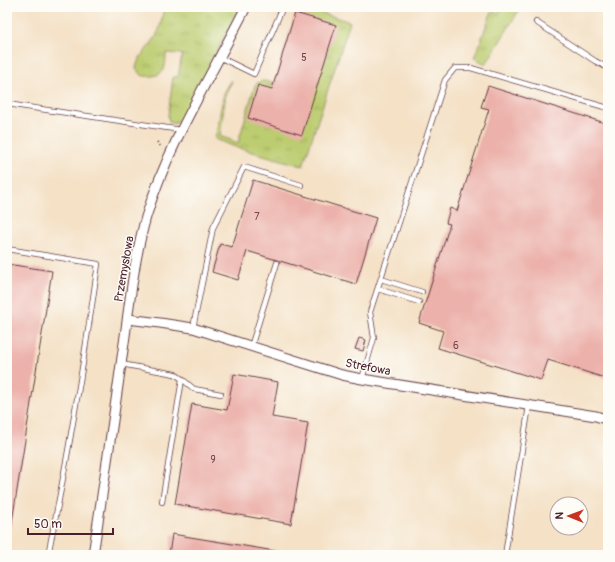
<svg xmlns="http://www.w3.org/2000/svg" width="615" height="562" viewBox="0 0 615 562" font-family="Pangolin,sans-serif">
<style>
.grass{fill:url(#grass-tufts);stroke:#83764d}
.building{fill:#ecb1aa}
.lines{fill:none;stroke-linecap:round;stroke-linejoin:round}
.service-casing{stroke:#643c42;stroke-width:6}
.minor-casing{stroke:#643c42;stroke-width:11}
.path{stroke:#643c42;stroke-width:2;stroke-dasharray:1 3;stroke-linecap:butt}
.service{stroke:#fff;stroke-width:4.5}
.minor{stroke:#fff;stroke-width:9}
.labels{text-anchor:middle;stroke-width:3;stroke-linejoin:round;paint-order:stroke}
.number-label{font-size:10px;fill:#72444b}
.street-label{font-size:12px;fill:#4a1f2b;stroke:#fdfcf7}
</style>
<defs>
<pattern id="grass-tufts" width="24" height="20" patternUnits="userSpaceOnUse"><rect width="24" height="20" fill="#bccc6f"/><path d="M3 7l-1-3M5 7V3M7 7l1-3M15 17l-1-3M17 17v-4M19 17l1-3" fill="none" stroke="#a3af60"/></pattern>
</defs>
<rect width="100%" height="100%" fill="#fdfcf7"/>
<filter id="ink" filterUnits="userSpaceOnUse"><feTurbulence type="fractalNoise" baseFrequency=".025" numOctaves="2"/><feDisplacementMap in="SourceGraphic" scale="8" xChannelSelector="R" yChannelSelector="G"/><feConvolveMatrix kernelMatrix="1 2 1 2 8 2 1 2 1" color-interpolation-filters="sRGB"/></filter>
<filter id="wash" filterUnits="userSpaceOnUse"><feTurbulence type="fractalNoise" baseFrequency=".012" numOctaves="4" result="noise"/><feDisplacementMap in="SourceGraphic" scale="16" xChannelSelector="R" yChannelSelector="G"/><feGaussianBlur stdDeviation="0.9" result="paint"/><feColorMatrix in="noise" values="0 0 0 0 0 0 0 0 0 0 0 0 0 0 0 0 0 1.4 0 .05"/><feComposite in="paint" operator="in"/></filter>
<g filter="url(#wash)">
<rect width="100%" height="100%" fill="#f4e1c6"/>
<g class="grass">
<path d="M164 7H240L183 118 180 121 173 124 169 121 168 116 173 77H178L182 54 166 53C166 57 166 64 164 69 161 76 148 78 141 75L136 69C137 57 149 48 155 38 161 28 162 18 164 7Z"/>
<path d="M303 7 350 22 303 166 238 148 215 139 224 93 231 81H232L226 93 220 136 238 143 255 85C261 78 270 82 278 84Z"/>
<path d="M501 7H521L486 64 474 58 492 11 499 13Z"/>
</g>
<g id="blocks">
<g class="building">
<path d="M295 13 336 25 302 135 248 118 258 85 272 89Z"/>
<path d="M488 86 608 124V379L548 360 541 380 438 348 443 331 419 323 450 224 446 223 450 208 457 211 489 109 481 107Z"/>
<path d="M253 180 376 218 356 284 247 251 238 280 212 272 220 244 232 247Z"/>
<path d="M7 264 52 271 11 528H7Z"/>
<path d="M359 338 366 340 363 351 355 349Z"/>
<path d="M234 374 278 382 272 417 308 423 291 524 175 504 192 404 227 410Z"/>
<path d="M172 534 293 554V555H169Z"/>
</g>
</g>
</g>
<g filter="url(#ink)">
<use href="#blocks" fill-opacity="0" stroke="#643c42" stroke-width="1"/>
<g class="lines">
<g class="service-casing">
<g id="service">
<path d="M536 22 595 61 608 68"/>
<path d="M219 57 254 74 282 9"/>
<path d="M7 104 181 130"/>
<path d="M7 249 98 264C84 361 68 458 48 555"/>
<path d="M381 279 422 292"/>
<path d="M378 289 419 302"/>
<path d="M193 328 213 228 244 167 301 185"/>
<path d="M251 347 277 263"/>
<path d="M121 364 175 374 182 379 162 502"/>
<path d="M182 379 194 389 221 394"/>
<path d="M362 379 374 338 370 312 445 80 455 68H471L608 108"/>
<path d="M505 555 529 406"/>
</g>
</g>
<g class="minor-casing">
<g id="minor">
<path d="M128 319 160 323 193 328 342 375 362 379 596 416 608 420"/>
<path d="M93 555C103 489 113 423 122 357 129 311 133 262 146 217 169 142 211 76 246 7"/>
</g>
</g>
<path class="path" d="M157 142 162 148"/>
<use href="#service" class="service"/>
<use href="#minor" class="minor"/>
</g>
</g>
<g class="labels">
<g class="number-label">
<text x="304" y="61">5</text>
<text x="257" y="220">7</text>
<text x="456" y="349">6</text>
<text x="213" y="463">9</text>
</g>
<g class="street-label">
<text transform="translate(124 269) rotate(-80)" y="4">Przemysłowa</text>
<text transform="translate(368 367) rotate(11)" y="4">Strefowa</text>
</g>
</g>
<rect width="615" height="562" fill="none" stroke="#fdfcf7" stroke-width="24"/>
<g transform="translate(569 516) rotate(271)"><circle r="19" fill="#fdfcf7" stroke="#b5a4a5"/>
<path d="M0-3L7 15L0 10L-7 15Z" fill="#c8321e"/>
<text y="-6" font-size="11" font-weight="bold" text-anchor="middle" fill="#4a1f2b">N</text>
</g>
<path d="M28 528v6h85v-6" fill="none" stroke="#4a1f2b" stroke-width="2"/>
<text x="34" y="528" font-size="12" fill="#4a1f2b" stroke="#fdfcf7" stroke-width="3" paint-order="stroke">50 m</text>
</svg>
